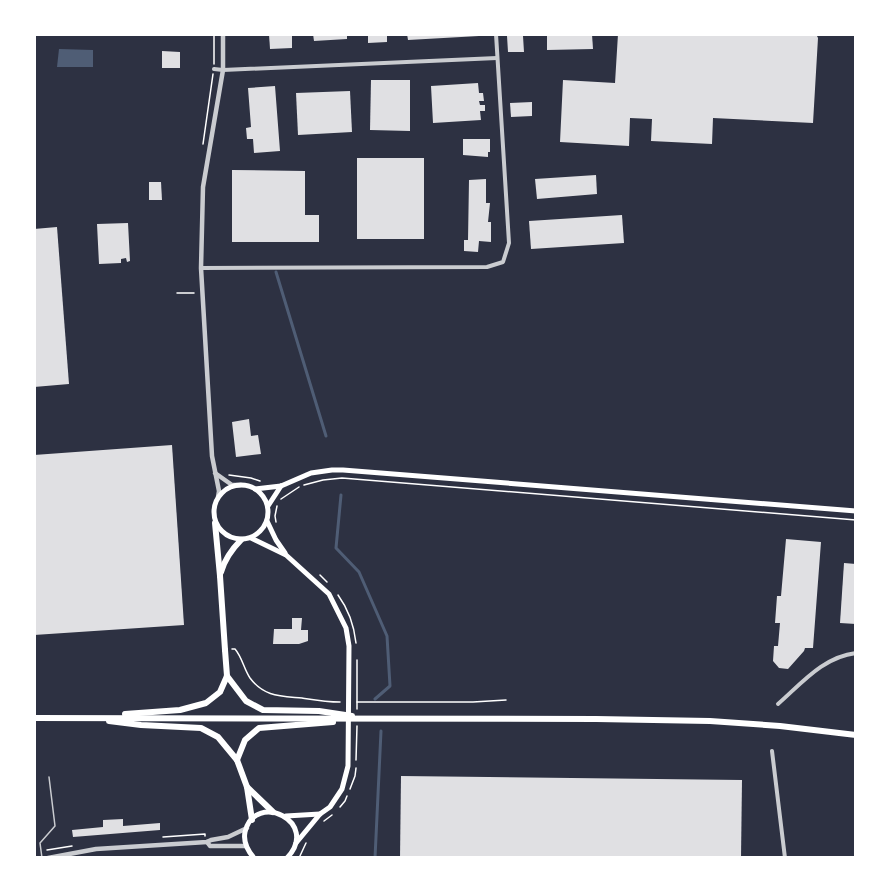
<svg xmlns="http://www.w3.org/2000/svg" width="890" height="892" viewBox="0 0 890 892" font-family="Quicksand,sans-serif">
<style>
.water{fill:#4f5d75}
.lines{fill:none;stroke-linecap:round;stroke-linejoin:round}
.stream{stroke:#4f5d75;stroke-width:3}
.building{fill:#e0e0e3}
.path{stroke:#fff;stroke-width:1.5}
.service{stroke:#caccd0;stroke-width:1.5}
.minor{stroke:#caccd0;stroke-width:4}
.tertiary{stroke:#caccd0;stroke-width:4.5}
.secondary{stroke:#fff;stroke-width:5}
.primary{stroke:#fff;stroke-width:6}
.trunk{stroke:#fff;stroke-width:6}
</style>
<rect width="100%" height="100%" fill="#2d3142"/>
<path class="water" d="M59 49 93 50V67H57Z"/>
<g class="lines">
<g class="stream">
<path d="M276 272 326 436"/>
<path d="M341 495 336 548 359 572 387 636 390 686 375 699"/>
<path d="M375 858 381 731"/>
</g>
</g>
<g class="building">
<path d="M269 34H292V48L270 49Z"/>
<path d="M313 34H347V39L314 41Z"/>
<path d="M368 34H387V42L368 43Z"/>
<path d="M407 34H479V36L408 40Z"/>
<path d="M547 34H592L593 49 547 50Z"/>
<path d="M618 34H816L818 38 813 123 713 118 712 144 651 141 652 119 630 118 629 146 560 142 563 80 615 83Z"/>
<path d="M507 36H523L524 52H508Z"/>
<path d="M162 51 180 52V68H162Z"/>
<path d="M371 80H410V131L370 130Z"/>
<path d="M478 83 479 93H483L484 101H479L480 105H485V111H480L481 120 433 123 431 86Z"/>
<path d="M275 86 280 151 254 153 253 139H247L246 128 251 127 248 88Z"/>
<path d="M350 91 352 132 298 135 296 93Z"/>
<path d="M532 102V116L511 117 510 103Z"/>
<path d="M463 139H490V152H488V157L463 155Z"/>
<rect x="357" y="158" width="67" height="81"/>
<path d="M232 170 305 171V215H319V242H232Z"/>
<path d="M596 175 597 194 537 199 535 179Z"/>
<path d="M486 179V203H490L488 222H491V242L479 241 478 252 464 251V240H468L469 180Z"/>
<path d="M149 182H161L162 200H149Z"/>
<path d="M622 215 624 243 531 249 529 221Z"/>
<path d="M128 223 130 261 127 262 126 258 121 259V263L99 264 97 224Z"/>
<path d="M57 227 69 384 34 387V229Z"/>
<path d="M249 419 251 436 258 435 261 454 236 457 232 422Z"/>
<path d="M172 445 184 625 34 635V455Z"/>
<path d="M786 539 821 542 813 648H805L804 651 788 669 779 668 773 661 774 646H778L780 623H775L777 596H781Z"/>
<path d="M844 563 856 564V624L840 623Z"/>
<path d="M292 618H302L301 630H308V641L299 644H273L274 629H292Z"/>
<path d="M401 776 742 780 741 858H400Z"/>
<path d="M123 819V826L160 823V830L73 837 72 830 103 827V820Z"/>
</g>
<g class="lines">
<g class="path">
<path d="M214 64V34"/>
<path d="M203 144 213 74"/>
<path d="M177 293H194"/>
<path d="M229 475 251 478 260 481"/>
<path d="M304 485 323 480 342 478 856 520"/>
<path d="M281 499 299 487"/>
<path d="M276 522 275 516 277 506"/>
<path d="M320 575 327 582"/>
<path d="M338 595C349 610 354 625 356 643"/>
<path d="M232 649H235C242 657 244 669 250 678 264 697 281 696 302 698 315 700 327 702 340 702"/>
<path d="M357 702H473L506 700"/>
<path d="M357 709V660"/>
<path d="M356 760 357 726"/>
<path d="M350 789 355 776 356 768"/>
<path d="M340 807 345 801 347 796"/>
<path d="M324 821 332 815"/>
<path d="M163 837 205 834V836"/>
<path d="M47 850 72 846"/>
<path d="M299 858 306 843"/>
</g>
<path class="service" d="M42 858 40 843 55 826 49 777"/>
<g class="minor">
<path d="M214 69 223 70 497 58"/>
<path d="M201 268 487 267 503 262 509 243 496 34"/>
<path d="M778 704C802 683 823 657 856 653"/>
<path d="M772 751 785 858"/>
</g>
<g class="tertiary">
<path d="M215 473 232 485H241"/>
<path d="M218 497 219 491 212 456 201 268 203 187 223 70V34"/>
<path d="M207 842 210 846H246"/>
<path d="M48 858 96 849 207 842 211 840 228 837 247 828"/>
</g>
<g class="secondary">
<circle cx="241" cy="512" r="27"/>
<path d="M255 489 281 486 311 473 332 470H343L856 511"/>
<path d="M268 506 281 486"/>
<path d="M267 521 276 540 285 553"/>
<path d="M251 538 286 555 329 594 346 628 349 646 348 766 342 789 330 807 320 814 296 843"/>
<path d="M286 816 320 814"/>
<path d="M254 858C247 850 243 842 245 832 255 790 321 822 287 858"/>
</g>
<path class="primary" d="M220 576 225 650"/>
<g class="trunk">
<path d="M215 523 220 576"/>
<path d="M221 572C225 559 231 550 241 540"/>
<path d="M227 676 246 701 263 710 319 711 352 716"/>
<path d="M125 714 180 710 206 703 220 692 227 676 225 650"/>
<path d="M34 718 596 719 710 721 780 726 856 735"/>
<path d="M109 721 141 725 201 728 218 737 237 760 247 787 252 820"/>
<path d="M237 760 245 740 259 728 333 722"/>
<path d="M247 787 273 812"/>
</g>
</g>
<rect width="890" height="892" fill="none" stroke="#ffffff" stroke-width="72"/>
</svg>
